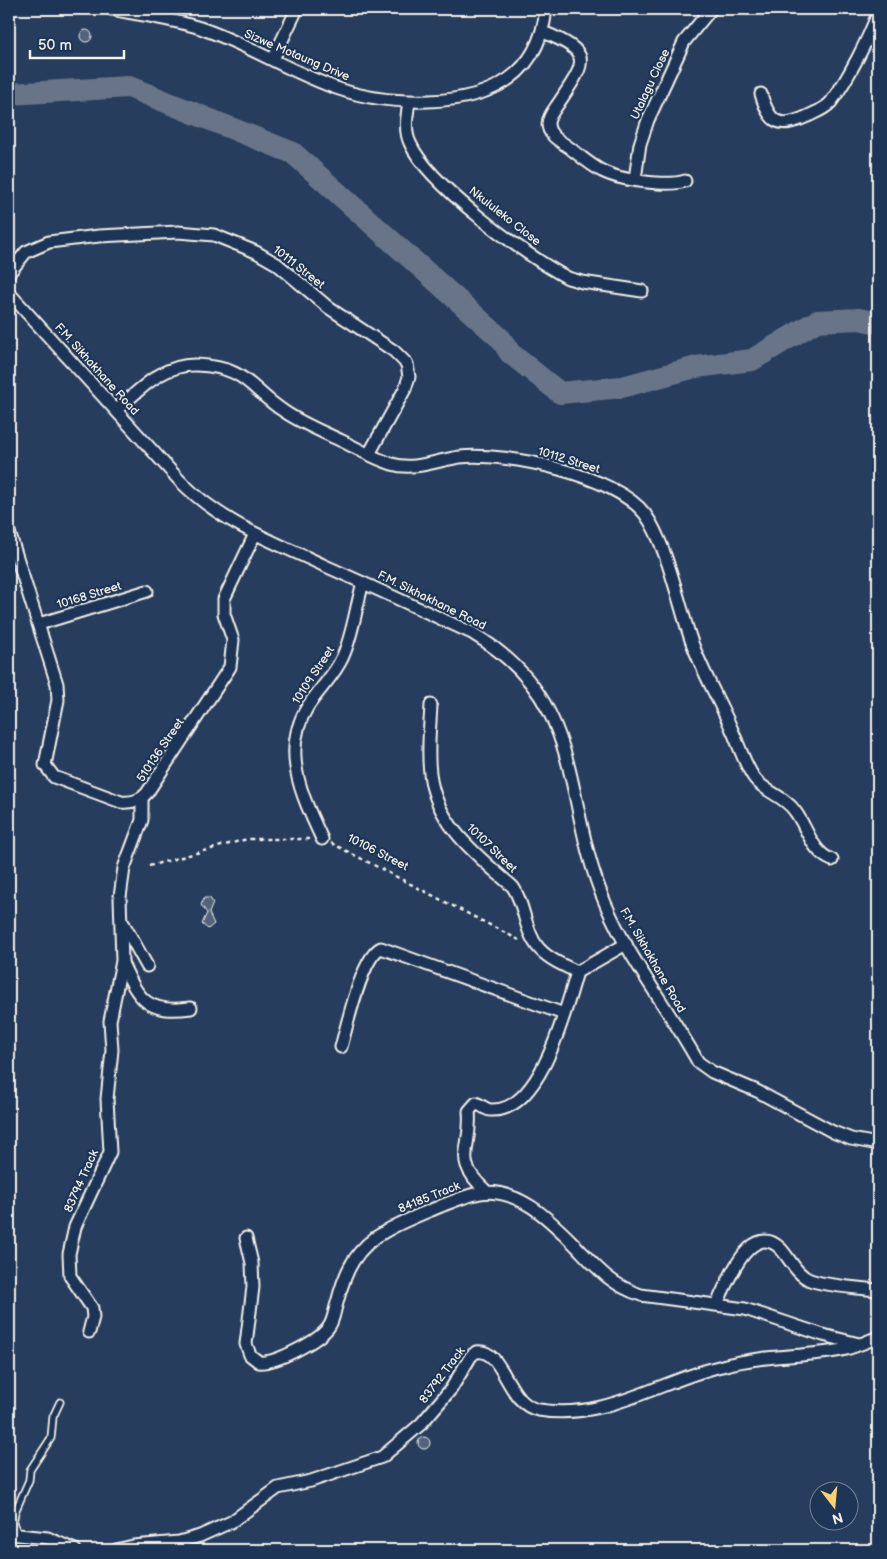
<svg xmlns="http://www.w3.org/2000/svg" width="887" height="1559" viewBox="0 0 887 1559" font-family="'Balsamiq Sans',sans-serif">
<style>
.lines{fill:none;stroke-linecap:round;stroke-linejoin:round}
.river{stroke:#677588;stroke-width:22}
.building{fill:#52647b;stroke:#f4f1e8}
.lane-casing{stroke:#f4f1e8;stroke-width:9}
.street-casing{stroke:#f4f1e8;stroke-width:15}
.path{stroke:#f4f1e8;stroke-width:2.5;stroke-dasharray:4 4;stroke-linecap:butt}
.lane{stroke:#1d3557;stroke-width:5.5}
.street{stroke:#1d3557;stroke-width:11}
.labels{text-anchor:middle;stroke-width:4.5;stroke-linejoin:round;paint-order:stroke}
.street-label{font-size:12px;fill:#f4f1e8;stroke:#1d3557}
</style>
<rect width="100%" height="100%" fill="#263d5d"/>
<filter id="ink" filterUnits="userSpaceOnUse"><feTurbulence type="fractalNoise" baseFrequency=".02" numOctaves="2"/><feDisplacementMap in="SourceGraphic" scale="10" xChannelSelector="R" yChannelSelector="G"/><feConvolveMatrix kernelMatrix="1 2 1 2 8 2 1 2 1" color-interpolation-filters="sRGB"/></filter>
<g filter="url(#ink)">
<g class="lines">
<path class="river" d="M9 94 129 87 293 153 501 339 510 353 560 393 622 387 696 367 752 360 817 321 859 319 878 323"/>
</g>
<g class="building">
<circle cx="86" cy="36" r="6"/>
<path d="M204 898H210L213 903 209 913 214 924 208 929 202 924 207 913 201 905Z"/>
<circle cx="424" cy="1443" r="6"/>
</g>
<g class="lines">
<g class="lane-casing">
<path id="lane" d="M18 1534 13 1523 15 1512 29 1480 30 1470 51 1438 53 1417 60 1402"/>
</g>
<g class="street-casing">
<g id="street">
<path d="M111 9C140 15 172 19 200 28 248 44 291 73 339 89 368 99 399 102 429 101 491 99 539 76 546 9"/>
<path d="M543 32C595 53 586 62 558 104 554 110 548 117 548 124 548 135 560 141 567 146 578 154 590 165 602 171 619 180 667 187 685 181"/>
<path d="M273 59 297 9"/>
<path d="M761 94C770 124 779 129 808 116 816 112 825 109 831 102 848 79 868 40 878 13"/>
<path d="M409 102C407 115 404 130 410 143 428 184 527 257 568 278L582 282 642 291"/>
<path d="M635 179 640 144 648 120 684 42 711 9"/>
<path d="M9 273 26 252 49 242 99 236 178 232 214 235 256 252 277 264 329 308 394 351 407 364 409 377 405 389 369 454"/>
<path d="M9 293 180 481C223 524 270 540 323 565 373 587 422 610 472 633 589 702 560 800 606 905 630 961 669 1009 698 1062L712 1072 757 1091 833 1132 851 1139 878 1144"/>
<path d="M116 410C140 390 162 364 196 365 248 367 248 388 285 412 303 424 323 432 342 441 358 449 375 459 392 464 414 471 438 460 460 457 507 452 615 475 645 514 666 542 679 605 691 640 702 671 719 700 732 730 739 745 745 766 755 779 765 792 784 796 794 810 807 826 811 852 832 860"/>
<path d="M9 532 57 684 58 700 45 765 54 777 121 802C132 803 140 801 147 793L230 667 233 640 224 614V599L255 534"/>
<path d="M39 624 147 591"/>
<path d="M431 705C430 727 427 751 430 773 435 824 478 856 513 887 525 905 524 929 537 946 546 958 563 965 577 972L626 944"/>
<path d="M322 839C302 796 280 751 308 706 319 689 335 675 343 656 353 634 356 606 363 583"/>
<path d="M123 923 147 966"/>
<path d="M122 963C139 1000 147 1014 191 1008"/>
<path d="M341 1047C347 1026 362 956 381 948L564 1014"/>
<path d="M487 1192C450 1158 473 1152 469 1111L476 1103C481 1105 485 1109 490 1110 541 1114 566 1008 577 972"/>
<path d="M246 1238 252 1263 253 1287 246 1344 250 1355 259 1362C275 1364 318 1341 328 1328 334 1321 334 1311 337 1303 345 1271 356 1247 386 1231 403 1221 422 1214 441 1206 454 1201 467 1195 480 1193 519 1187 552 1222 576 1246 598 1269 611 1285 641 1295L745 1309 823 1335 859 1344"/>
<path d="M717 1304C726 1285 751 1218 781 1249 790 1259 797 1275 810 1280 826 1286 860 1288 878 1290"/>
<path d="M89 1332 93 1317 92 1308 70 1276 69 1254 75 1227 110 1152 107 1099 112 1050 110 1021 122 961 120 897 124 868 142 820V799"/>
<path d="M9 1534 48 1538 75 1550"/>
<path d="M116 1550 133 1546 179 1542 200 1536 231 1522 278 1488 311 1481 382 1457 421 1424 451 1389 471 1356 476 1352C504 1347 506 1405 539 1410 605 1421 661 1380 722 1366 748 1359 774 1357 801 1355 816 1353 832 1353 846 1349 857 1346 868 1341 878 1337"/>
</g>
</g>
<g class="path">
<path d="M331 843 519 940"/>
<path d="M149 866 247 839H309"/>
</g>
<use href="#lane" class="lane"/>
<use href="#street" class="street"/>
</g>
</g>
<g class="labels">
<g class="street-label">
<text transform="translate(297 55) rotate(23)" y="4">Sizwe Motaung Drive</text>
<text transform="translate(650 84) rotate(-65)" y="4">Utalagu Close</text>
<text transform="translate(505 216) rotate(38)" y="4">Nkululeko Close</text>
<text transform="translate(299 267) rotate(38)" y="4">10111 Street</text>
<text transform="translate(97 369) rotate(48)" y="4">F.M. Sikhakhane Road</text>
<text transform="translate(569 460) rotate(17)" y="4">10112 Street</text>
<text transform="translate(89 595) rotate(-17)" y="4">10168 Street</text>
<text transform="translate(432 600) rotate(26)" y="4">F.M. Sikhakhane Road</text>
<text transform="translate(313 675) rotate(-57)" y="4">10109 Street</text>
<text transform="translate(160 750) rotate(-56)" y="4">510136 Street</text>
<text transform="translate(492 848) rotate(44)" y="4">10107 Street</text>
<text transform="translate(378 852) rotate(27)" y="4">10106 Street</text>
<text transform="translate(653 960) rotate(60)" y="4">F.M. Sikhakhane Road</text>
<text transform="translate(81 1181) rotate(-66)" y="4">83794 Track</text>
<text transform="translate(429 1197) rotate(-22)" y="4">84185 Track</text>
<text transform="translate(442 1375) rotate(-53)" y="4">83792 Track</text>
</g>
</g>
<rect width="887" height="1559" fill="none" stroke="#1d3557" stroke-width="30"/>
<rect x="15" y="15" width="857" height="1529" fill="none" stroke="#f4f1e8" stroke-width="2" filter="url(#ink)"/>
<g transform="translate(834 1506) rotate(164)"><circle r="24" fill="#1d3557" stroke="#738091"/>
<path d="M0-4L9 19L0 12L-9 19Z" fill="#ffd166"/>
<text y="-8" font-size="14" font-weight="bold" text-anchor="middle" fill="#f4f1e8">N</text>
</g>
<path d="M30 50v8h94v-8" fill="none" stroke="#f4f1e8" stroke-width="2.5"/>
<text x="38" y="50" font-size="15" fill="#f4f1e8" stroke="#1d3557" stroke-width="4" paint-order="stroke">50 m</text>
</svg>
